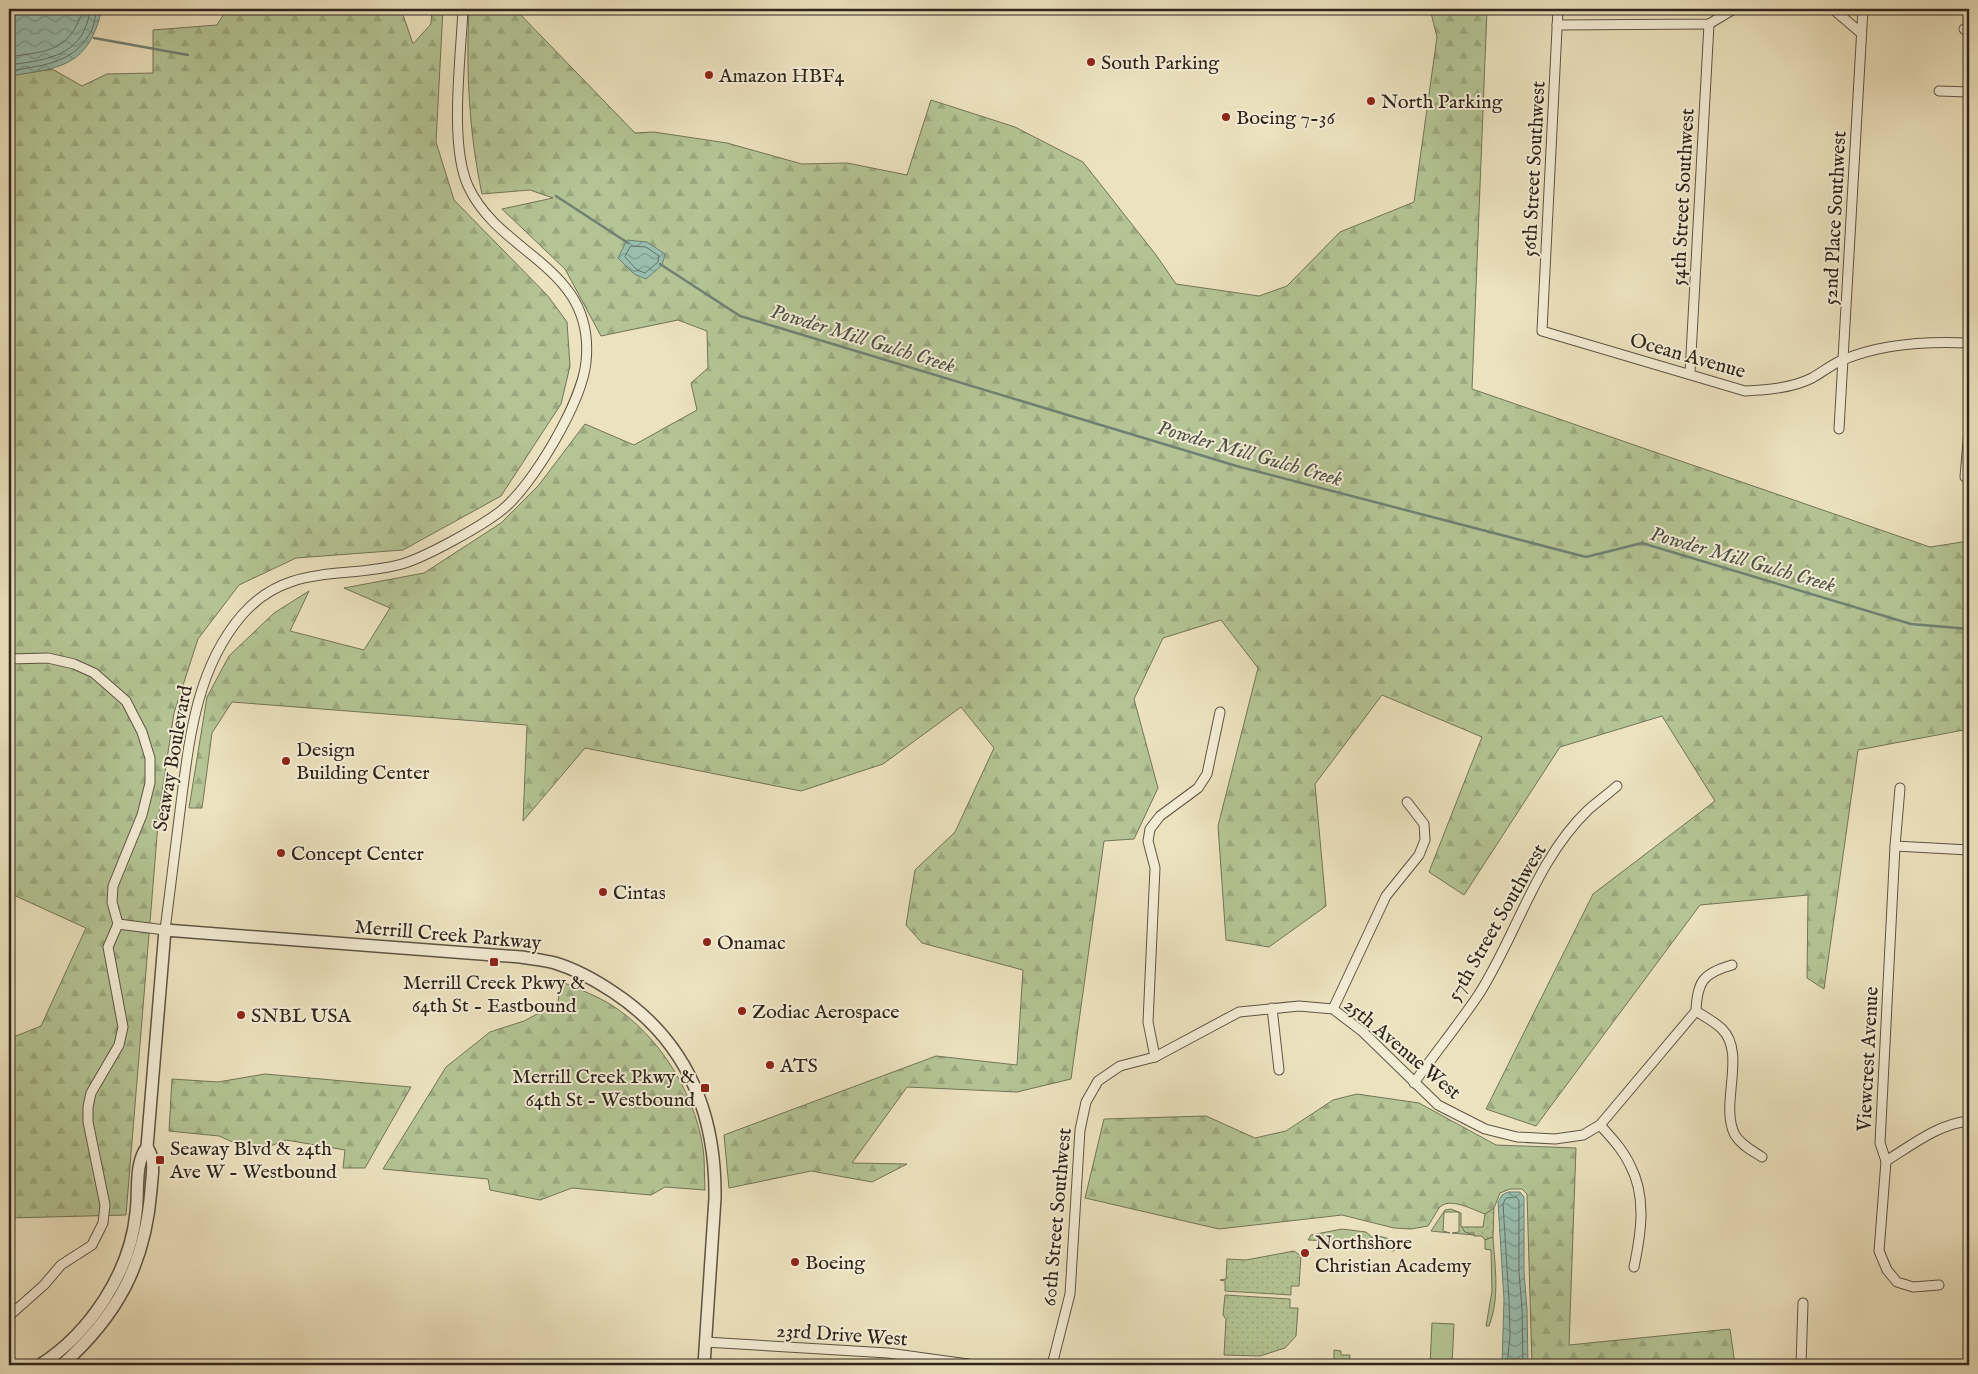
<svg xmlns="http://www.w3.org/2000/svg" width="1978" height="1374" viewBox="0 0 1978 1374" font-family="'IM FELL English',serif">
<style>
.grass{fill:url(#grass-dots);stroke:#727458}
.forest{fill:url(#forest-firs);stroke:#727458}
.green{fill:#b4c494;stroke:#727458}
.water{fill:url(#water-waves);stroke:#6f8174}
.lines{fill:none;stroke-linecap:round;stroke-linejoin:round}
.shore{stroke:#647266;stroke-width:1}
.stream{stroke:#6f8174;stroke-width:2.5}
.minor-casing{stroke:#5e5444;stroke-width:11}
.tertiary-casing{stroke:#5e5444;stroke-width:14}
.minor{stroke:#f3ecd5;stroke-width:9}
.tertiary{stroke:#f3ecd5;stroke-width:11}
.poi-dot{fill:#8f2418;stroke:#f3ecd5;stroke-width:2}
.labels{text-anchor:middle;stroke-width:4;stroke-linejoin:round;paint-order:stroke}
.poi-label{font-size:20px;fill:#2f251c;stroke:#f3ecd5;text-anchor:start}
.street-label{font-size:20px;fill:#2f251c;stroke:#f3ecd5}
.water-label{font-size:21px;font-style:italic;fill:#4f5348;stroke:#f3ecd5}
</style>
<defs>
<pattern id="grass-dots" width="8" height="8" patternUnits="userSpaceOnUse" patternTransform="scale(1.25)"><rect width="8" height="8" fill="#b4c494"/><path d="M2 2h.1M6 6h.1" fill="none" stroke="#9ba87f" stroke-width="1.8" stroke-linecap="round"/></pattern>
<pattern id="forest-firs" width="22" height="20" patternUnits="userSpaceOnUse" patternTransform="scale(1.25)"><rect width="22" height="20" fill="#b4c494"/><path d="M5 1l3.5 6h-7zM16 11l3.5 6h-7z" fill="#9ba87f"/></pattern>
<pattern id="water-waves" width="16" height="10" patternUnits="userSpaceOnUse" patternTransform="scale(1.25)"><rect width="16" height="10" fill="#99beaf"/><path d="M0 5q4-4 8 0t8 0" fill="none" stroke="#7d9a8e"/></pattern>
</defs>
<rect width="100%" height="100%" fill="#ece2be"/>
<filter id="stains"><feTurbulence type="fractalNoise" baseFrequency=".004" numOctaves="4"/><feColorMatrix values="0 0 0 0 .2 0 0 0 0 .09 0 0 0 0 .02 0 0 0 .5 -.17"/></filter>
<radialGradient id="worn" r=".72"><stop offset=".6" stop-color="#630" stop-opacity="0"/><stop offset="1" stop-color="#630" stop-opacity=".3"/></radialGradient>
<g class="grass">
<path d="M1494 1208 1493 1237 1485 1240 1482 1236H1474V1233H1465L1461 1227H1483L1485 1214Z"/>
<path d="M1294 1251 1301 1256 1299 1286H1291V1295L1225 1291V1281L1220 1280 1226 1279 1227 1259 1246 1260Z"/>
<path d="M1225 1295 1290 1299V1308H1298L1296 1336 1285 1348 1260 1356 1224 1355 1226 1319 1223 1315Z"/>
</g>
<g class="forest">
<path d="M227 9H401L413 44 431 24 432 9H443L436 142 454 200 548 296 567 322 570 366 561 404 501 496 403 550 296 558 239 585 198 639 174 713 159 812 126 1215 9 1218V1033L11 1038 41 1026 86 928 9 893V76L52 69 82 86 107 74 153 73V30L217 25Z"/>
<path d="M469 9H515L635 133 654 132 727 143 802 164 847 163 907 175 931 100 1015 127 1083 162 1156 255 1176 284 1259 296 1287 286 1340 232 1414 202 1437 37 1430 9H1487L1472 389 1930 547 1969 541V729L1858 750 1824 989 1807 978 1808 895 1700 905 1536 1126 1486 1109 1593 894 1715 801 1662 716 1560 747 1464 895 1429 872 1482 737 1382 695 1315 784 1326 906 1269 947 1226 940 1218 826 1258 668 1221 620 1163 638 1134 699 1158 788 1134 839 1104 841 1071 1079 1017 1092 907 1087 852 1163 907 1164 872 1182 811 1171 729 1188 724 1135 936 1056 1017 1065 1023 970 922 943 906 925 915 870 955 832 994 748 961 707 883 764 801 791 585 748 523 821 527 725 232 702 212 733 202 808H189L207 697 229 656 274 613 309 591 290 631 364 650 390 608 344 588 424 573 501 523 538 486 585 424 634 445 697 410 691 383 708 368 707 331 678 320 601 336 565 269 502 209 553 198 530 190 482 194C469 133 466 71 469 9Z"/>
<path d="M560 981C573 987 587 992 599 998 653 1025 694 1089 703 1148 705 1161 704 1176 705 1190L665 1187 651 1195 572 1188 540 1200 490 1190 488 1179 383 1169 446 1067 490 1032 524 1021 558 1003Z"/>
<path d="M265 1074 411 1087 365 1168H343L345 1150 286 1140 255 1152 219 1136 169 1131 172 1079 218 1082Z"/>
<path d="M1357 1094 1419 1103 1496 1145 1576 1148 1569 1345 1730 1329 1735 1365H1629L1568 1360V1365H1532L1527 1194 1522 1189H1510L1500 1193 1494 1208 1485 1214C1473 1210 1449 1196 1439 1208 1435 1214 1432 1220 1428 1226L1411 1229 1394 1228 1342 1215 1219 1229 1085 1198 1104 1119 1206 1116 1255 1138 1286 1131 1333 1100Z"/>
</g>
<g class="green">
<path d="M1451 1209 1461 1213V1226L1465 1232 1474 1235 1452 1233 1459 1232V1212H1444L1443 1231 1450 1233 1431 1231 1445 1210Z"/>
<path d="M1342 1229 1366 1232 1373 1238 1372 1243 1308 1240 1311 1235Z"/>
<path d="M1379 1236 1397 1241 1394 1251 1378 1249Z"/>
<path d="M1493 1237C1495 1268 1500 1297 1489 1326H1486L1492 1291 1491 1250 1485 1249V1240Z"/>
<path d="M1432 1323 1454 1324 1452 1365H1430Z"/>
<path d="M1334 1350 1341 1351V1355H1350L1349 1365H1339L1334 1359Z"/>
</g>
<g class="water">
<path d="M9 9H102C88 67 61 68 9 76Z"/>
<path d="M627 240 647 242 665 254 662 265 646 279 634 274 618 258Z"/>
<path d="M1508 1192H1520L1524 1197V1272L1527 1309 1528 1365H1502L1504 1300 1498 1202 1502 1195Z"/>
</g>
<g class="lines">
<g class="shore">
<path d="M9 57C48 51 70 52 83 9"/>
<path d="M9 65C36 61 70 59 84 31 87 25 89 16 91 9"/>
<path d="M9 71C39 66 72 64 89 35 94 28 95 17 97 9"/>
<path d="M631 246 646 247 659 256 658 262 645 273 637 270 625 257Z"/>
<path d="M1507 1365 1510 1336 1509 1300 1503 1204 1506 1198 1516 1197 1519 1200V1272L1522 1309 1523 1365"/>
</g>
<g class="stream">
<path d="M94 38 188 55"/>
<path d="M556 196 628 243"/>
<path d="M660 264 740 316 1240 467 1586 557 1642 543 1911 624 1969 629"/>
</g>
<g class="minor-casing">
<g id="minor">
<path d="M1558 9 1542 331 1745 391C1767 390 1792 388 1812 378 1823 372 1833 363 1845 359 1884 343 1928 341 1969 343"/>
<path d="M1833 9 1861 33"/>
<path d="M1557 25 1709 24 1734 9"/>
<path d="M1964 29 1969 33"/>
<path d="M1939 91 1969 92"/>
<path d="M1690 373 1709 24"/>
<path d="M1839 429 1863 9"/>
<path d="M1965 477 1969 430"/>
<path d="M9 659 48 658 74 664 94 673 126 701 142 732 150 758V783L142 815 113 886 112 902 118 924 108 947 123 1027 119 1045 91 1093 88 1107V1122L105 1205 103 1223 92 1245 61 1265 44 1285 9 1316"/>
<path d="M1900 788 1895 846 1880 1143 1886 1161 1879 1251 1887 1270 1897 1282 1913 1287 1939 1285"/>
<path d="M1895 846 1969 850"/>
<path d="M118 924 165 930C170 890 175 851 180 811 189 742 195 670 242 615 288 562 343 580 402 564 426 557 482 526 502 510 533 485 582 402 586 362 596 266 500 256 468 186 449 144 461 57 463 9"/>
<path d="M1272 1008 1279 1070"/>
<path d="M1333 1009 1386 896 1419 855 1425 840 1424 824 1407 802"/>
<path d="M1696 1011C1705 1017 1715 1022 1722 1029 1747 1054 1719 1105 1735 1135 1741 1145 1753 1151 1762 1157"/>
<path d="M1696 1011C1697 982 1703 973 1732 965"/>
<path d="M1155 1057 1148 1022 1155 868 1148 841 1150 829 1160 816 1198 788 1207 774 1220 712"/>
<path d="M1414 1083C1435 1053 1459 1024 1479 994 1517 934 1536 860 1588 810 1597 802 1608 794 1617 786"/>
<path d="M1600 1125C1611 1137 1623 1150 1630 1165 1647 1197 1641 1233 1634 1267"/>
<path d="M1886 1161C1912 1145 1938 1124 1969 1121"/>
<path d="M705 1342 888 1353 975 1365"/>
<path d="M1052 1365 1070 1294 1080 1130 1086 1102 1098 1081 1120 1066 1155 1057 1239 1012 1299 1006 1333 1009 1363 1032 1438 1105 1485 1129 1517 1137 1555 1139 1583 1135 1600 1125 1696 1011"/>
<path d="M1801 1365 1803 1303"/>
</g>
</g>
<g class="tertiary-casing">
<g id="tertiary">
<path d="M40 1365C90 1333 130 1273 136 1213 139 1192 134 1164 147 1147L165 930 521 957C532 959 543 960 555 963 575 969 595 980 613 992 686 1040 716 1112 715 1198L704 1365"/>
<path d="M62 1365C117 1316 145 1265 151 1190 152 1173 156 1161 147 1147"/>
</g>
</g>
<use href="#minor" class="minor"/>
<use href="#tertiary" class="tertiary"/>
</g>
<g class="poi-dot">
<circle cx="1091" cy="62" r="5"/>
<circle cx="709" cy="75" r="5"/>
<circle cx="1371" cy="101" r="5"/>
<circle cx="1226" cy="117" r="5"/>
<circle cx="286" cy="761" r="5"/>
<circle cx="281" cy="853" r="5"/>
<circle cx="603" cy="892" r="5"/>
<circle cx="707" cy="942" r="5"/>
<rect x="489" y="957" width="10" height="10" rx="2.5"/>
<circle cx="742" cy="1011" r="5"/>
<circle cx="241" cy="1015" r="5"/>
<circle cx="770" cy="1065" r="5"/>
<rect x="700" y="1083" width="10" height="10" rx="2.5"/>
<rect x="155" y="1155" width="10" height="10" rx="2.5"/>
<circle cx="1305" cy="1253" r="5"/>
<circle cx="795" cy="1262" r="5"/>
</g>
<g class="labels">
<g class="poi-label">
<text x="1101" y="69">South Parking</text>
<text x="719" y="82">Amazon HBF4</text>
<text x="1381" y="108">North Parking</text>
<text x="1236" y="124">Boeing 7-36</text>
<text x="296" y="756">Design<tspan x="296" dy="23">Building Center</tspan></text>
<text x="291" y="860">Concept Center</text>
<text x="613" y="899">Cintas</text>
<text x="717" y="949">Onamac</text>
<text x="494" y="989" text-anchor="middle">Merrill Creek Pkwy &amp;<tspan x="494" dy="23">64th St - Eastbound</tspan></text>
<text x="752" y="1018">Zodiac Aerospace</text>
<text x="251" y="1022">SNBL USA</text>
<text x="780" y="1072">ATS</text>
<text x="695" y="1083" text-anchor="end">Merrill Creek Pkwy &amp;<tspan x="695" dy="23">64th St - Westbound</tspan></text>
<text x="170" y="1155">Seaway Blvd &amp; 24th<tspan x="170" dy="23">Ave W - Westbound</tspan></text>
<text x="1315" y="1249">Northshore<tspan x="1315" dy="23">Christian Academy</tspan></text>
<text x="805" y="1269">Boeing</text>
</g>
<g class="street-label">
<text transform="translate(1533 169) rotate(-87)" y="7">56th Street Southwest</text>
<text transform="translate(1682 197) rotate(-87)" y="7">54th Street Southwest</text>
<text transform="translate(1834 218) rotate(-87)" y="7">52nd Place Southwest</text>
<text transform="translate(1688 355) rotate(16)" y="7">Ocean Avenue</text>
<text transform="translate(172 758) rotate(-80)" y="7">Seaway Boulevard</text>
<text transform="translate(1496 922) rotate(-60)" y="7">57th Street Southwest</text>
<text transform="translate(448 934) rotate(5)" y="7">Merrill Creek Parkway</text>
<text transform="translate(1403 1048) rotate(40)" y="7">25th Avenue West</text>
<text transform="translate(1867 1059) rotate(-87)" y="7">Viewcrest Avenue</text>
<text transform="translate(1056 1217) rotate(-85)" y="7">60th Street Southwest</text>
<text transform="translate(842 1334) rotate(4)" y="7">23rd Drive West</text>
</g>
<g class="water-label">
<text transform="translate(863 338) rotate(17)" y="7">Powder Mill Gulch Creek</text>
<text transform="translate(1250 453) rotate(16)" y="7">Powder Mill Gulch Creek</text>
<text transform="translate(1743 559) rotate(16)" y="7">Powder Mill Gulch Creek</text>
</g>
</g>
<rect width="1978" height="1374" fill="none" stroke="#ece2be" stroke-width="30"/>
<rect x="10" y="10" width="1958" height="1354" fill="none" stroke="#2f251c" stroke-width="2.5"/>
<rect x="15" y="15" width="1948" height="1344" fill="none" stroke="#2f251c"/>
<rect width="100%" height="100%" filter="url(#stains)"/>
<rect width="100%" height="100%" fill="url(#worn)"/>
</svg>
